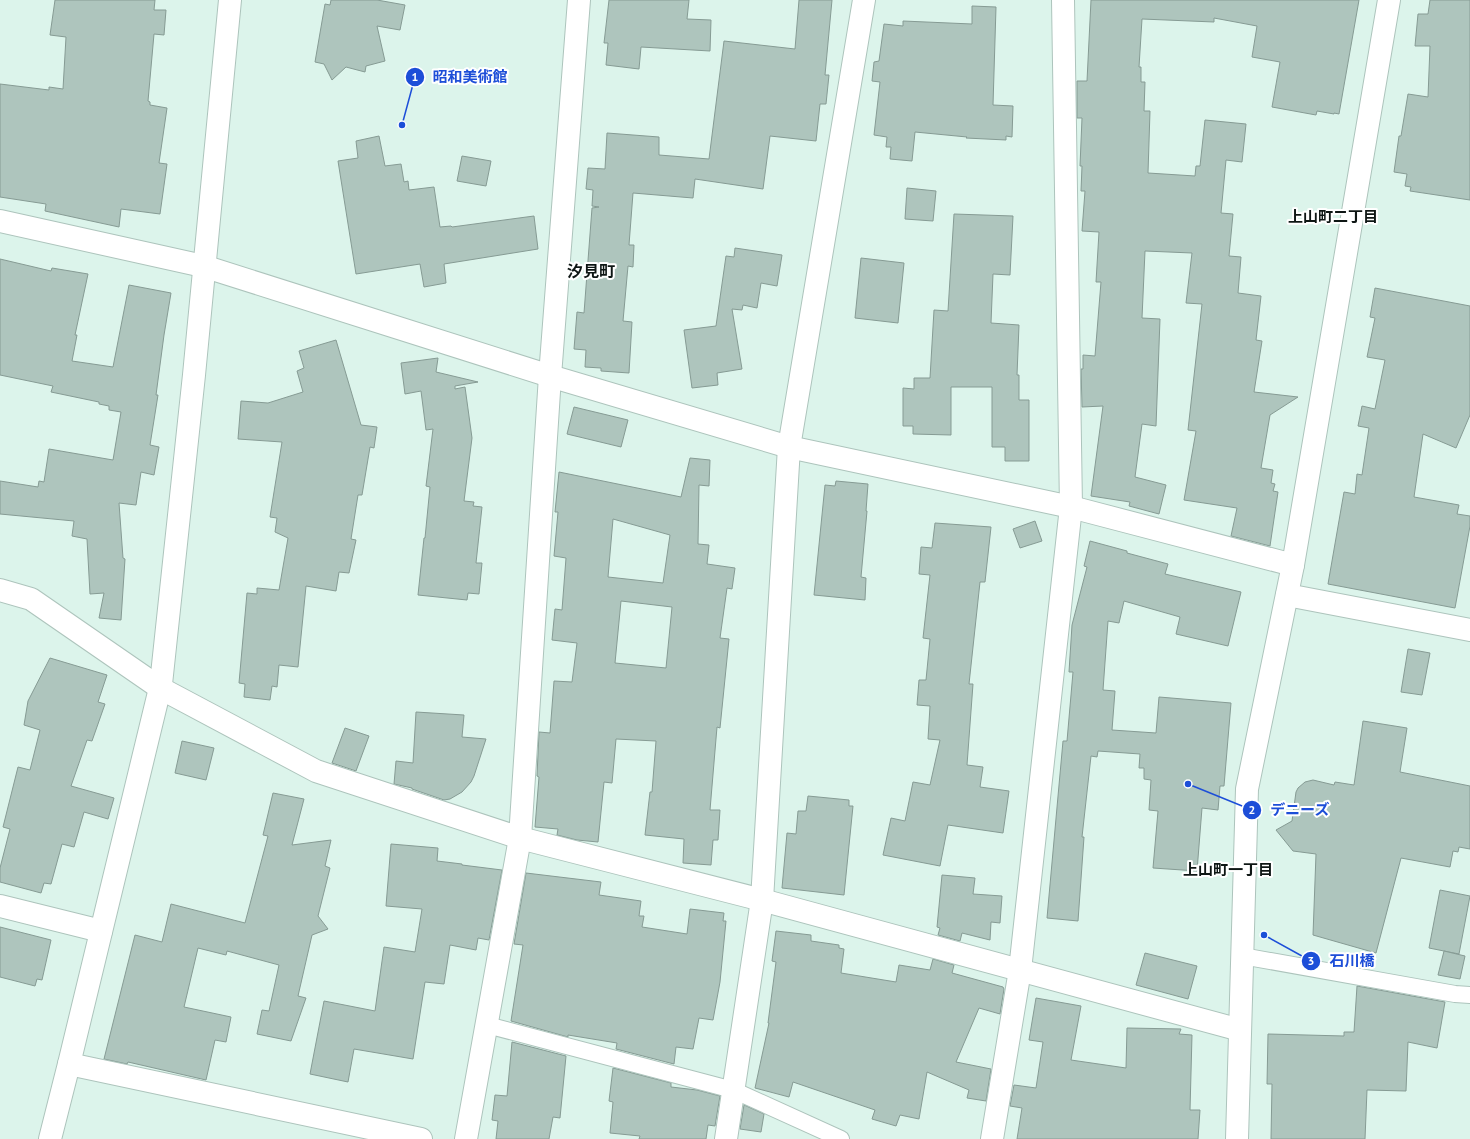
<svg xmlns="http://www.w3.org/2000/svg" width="1470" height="1139" viewBox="0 0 1470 1139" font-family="'PT Sans','Noto Sans JP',sans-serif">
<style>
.building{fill:#aec5bd;stroke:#869b94;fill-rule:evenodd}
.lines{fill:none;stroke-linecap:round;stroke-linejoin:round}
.lane-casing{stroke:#adc4bc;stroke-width:18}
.street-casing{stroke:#adc4bc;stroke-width:24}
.secondary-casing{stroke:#adc4bc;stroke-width:24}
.lane{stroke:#fff;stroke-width:16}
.street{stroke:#fff;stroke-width:22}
.secondary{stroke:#fff;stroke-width:22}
.labels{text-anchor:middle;stroke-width:4;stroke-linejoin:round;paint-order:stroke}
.neighbourhood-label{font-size:15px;font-weight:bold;fill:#0e1614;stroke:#fff}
.quarter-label{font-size:16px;font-weight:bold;fill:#0e1614;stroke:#fff}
.leader{fill:none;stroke:#1d4ed8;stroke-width:1.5}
.callout-dot{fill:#1d4ed8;stroke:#fff;stroke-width:1.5}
.mark-label{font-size:12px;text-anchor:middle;font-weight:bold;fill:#fff}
.callout-label{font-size:15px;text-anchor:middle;font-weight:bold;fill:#1d4ed8;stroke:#fff;stroke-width:4;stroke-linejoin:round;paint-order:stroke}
</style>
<rect width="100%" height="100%" fill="#dcf4eb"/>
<g class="building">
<path d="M55 0H155L154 10H166L164 35 154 34 148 101 150 102V105L167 108 159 163 167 164 160 214 121 209 119 227 45 211 46 204 0 197V84L49 90V87L63 89 66 37 50 35Z"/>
<path d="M331 0H377L405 5 400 30 377 26 385 61 366 66 365 72 346 67 332 80 324 64 315 62 325 4 330 5Z"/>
<path d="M609 0H689L687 19 711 20 710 51 641 47 639 69 606 65 608 43H604Z"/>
<path d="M799 0H832L825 75H829L826 104H820L816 141 770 136 763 189 695 179 693 198 633 193 629 245H634L633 267 628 266 623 321 632 322 629 373 601 371V368L585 367 586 350 574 349 577 312 584 313 592 208 599 207 592 206 593 190 586 189 588 168 605 169 607 133 659 137V155L709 159 724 41 795 49Z"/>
<path d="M1091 0H1359L1339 114 1334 113V114L1317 111 1316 115 1272 107 1280 62 1252 57 1257 26 1214 18V22L1142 19 1139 67H1141V82H1145L1144 111H1150L1148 173 1195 176 1196 166H1200L1205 120 1246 124 1242 162 1226 160 1221 213 1233 214 1229 256 1241 257 1238 293 1261 296 1256 340 1262 341 1254 392 1298 397 1270 415 1261 468 1273 470 1271 483 1275 484 1273 491 1278 492 1270 546 1231 536 1237 508 1184 500 1196 431 1188 430 1202 304 1186 303 1192 253 1145 251 1142 318 1160 319 1156 426 1142 424 1135 477 1166 485 1159 514 1129 506 1130 502 1091 496 1103 406 1082 407 1081 369H1083V355L1095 356 1101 282H1096L1099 232 1082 231 1085 191H1081L1082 166H1080L1082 118H1077V81H1087Z"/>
<path d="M1430 0H1470V200L1410 191 1411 187 1405 186 1407 174 1394 172 1399 136H1401L1408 94 1428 97 1430 46H1415L1418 14H1428Z"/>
<path d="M972 6 996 7 993 105 1013 106 1012 137 1006 136V140L966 138 967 137 915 132 912 161 890 159 891 147H886L887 137 874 135 880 82 872 81 874 62 879 61 884 24 903 26V21L972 24Z"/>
<path d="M379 136 385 166 401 164 404 182 408 181 409 190 434 187 440 227 451 226 452 227 534 216 538 249 444 264 446 283 424 287 420 264 356 274 338 161 358 158 356 141Z"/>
<path d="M462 156 491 161 486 186 457 181Z"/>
<path d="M907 188 936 191 933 221 905 219Z"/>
<path d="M954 214 1013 216 1010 275 993 274 991 323 1019 325 1017 375H1019V400H1029V461H1005V447H992V387H951V435L913 434V426H903V388L914 389V378H930L934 310 948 311Z"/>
<path d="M735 248 782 255 777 286 761 283 757 308 743 305 742 310 732 309 742 369 717 373 718 385 692 388 684 330 716 326 726 256 734 257Z"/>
<path d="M861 258 904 263 898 323 855 318Z"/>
<path d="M0 259 51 271 52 268 88 274 75 335H77L72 361 113 367 129 285 171 293 164 335 156 395H158L150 445 159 447 154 475 141 472 136 505 119 503 123 558 125 559 121 620 99 618 104 593 90 594 87 539 72 536 74 521 0 514V481L38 487 39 481 44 482 49 449 113 460 121 412 109 410V406L99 404V402L51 392 53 386 0 375Z"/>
<path d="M1375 288 1470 306V415L1456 448 1423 434 1414 497 1459 505 1457 514 1470 516V526L1455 608 1328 584 1344 492 1355 494 1357 474 1362 475 1369 428 1358 426 1362 406 1375 409 1385 360 1367 357 1375 318 1370 317Z"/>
<path d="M336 340 361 425 377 427 374 448 370 447 362 495H358L351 539 356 540 349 573 339 572 336 591 306 586 298 667 279 665 277 687 272 686 270 700 244 697 245 684 239 683 247 593 257 594V588L279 590 288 538 275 532 277 518 270 517 282 442 238 439 241 401 268 403 303 392 297 371 304 368 299 351Z"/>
<path d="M438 358 436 372 478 382 455 386V389L465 387 472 438 464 501 474 502 473 506 482 507 476 563H482L479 594 468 593 467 600 418 595 424 538H425L430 487 426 486 433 429 426 430 421 391 405 394 401 363Z"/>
<path d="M574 407 628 420 621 447 567 434Z"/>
<path d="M690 458 710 460 709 486 699 485 698 544 709 545 707 564 735 568 732 589 727 588 720 638 729 639 720 728 717 727 710 810H720L718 840H713L711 865 683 863 684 839 645 835 650 792H652L656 741 616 739 612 783 604 782 598 842 577 840 557 835 558 829 535 827 539 777 537 776 539 732 550 733 554 681 572 682 577 643 552 640 555 609 562 610 566 558 554 556 558 512H555L559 472 681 497ZM613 519 670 535 663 583 608 577ZM621 601 672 607 666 668 615 663Z"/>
<path d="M836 481 868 484 866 511H867L861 577 866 578 865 600 814 595 825 485 835 486Z"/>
<path d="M1035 521 1042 541 1020 548 1013 529Z"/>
<path d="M935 523 991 527 985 582H980L969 684H973L967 765 983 767 980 787 1009 791 1003 833 948 825 940 866 883 855 891 818 905 821 913 782 930 785 940 740 928 739 930 706 917 705 919 680H926L930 639 923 638 930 575 919 574 921 547 932 548Z"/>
<path d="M1090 541 1127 551V553L1168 564 1165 574 1241 592 1228 646 1176 634 1180 617 1124 601 1119 623 1108 621 1103 690 1115 691 1112 730 1156 733 1159 697 1231 703 1224 786H1220L1218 810 1202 808 1197 871 1153 868 1158 811 1149 810 1151 780 1144 779V768H1139L1140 754 1098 751 1097 757 1091 756 1082 837H1084L1078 921 1047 918 1063 741H1067L1073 672H1069L1072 625 1087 567 1084 566Z"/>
<path d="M1408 649 1430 653 1422 695 1401 692Z"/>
<path d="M50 658 107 675 98 702 105 704 92 741 87 740 71 786 114 798 108 819 84 812 74 847 62 844 51 884 44 883 41 893 0 882V868L10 829 3 827 18 767 30 770 40 730 24 725 28 701Z"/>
<path d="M416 712 464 715 462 737 486 739 474 776 471 782 462 792 450 799 444 800 412 789V788L394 784 396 761 413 763Z"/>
<path d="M1363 721 1407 728 1400 772 1470 786V849L1459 847 1458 852 1453 851 1450 867 1401 858 1376 953 1313 935 1316 854 1293 851 1276 830 1292 821 1296 792 1298 788 1305 782 1313 780 1334 785 1335 782 1354 785Z"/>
<path d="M345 728 369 736 356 771 332 763Z"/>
<path d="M182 741 214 748 206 780 175 773Z"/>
<path d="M273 793 304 799 292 845 331 840 325 866 330 868 318 916 328 929 312 935 298 996 306 998 291 1041 257 1034 262 1010 269 1011 279 965 227 951 226 955 198 948 184 1007 231 1017 226 1042 215 1040 206 1080 128 1062 127 1064 104 1059 135 935 162 942 171 904 245 923 268 836 263 835Z"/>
<path d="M808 796 849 800V806H853L844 895 782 888 787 833 796 834 798 811H806Z"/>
<path d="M391 844 438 848 437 861 462 864V865L502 870 489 940 478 938 476 950 450 945 444 984 425 982 413 1059 354 1049 348 1082 310 1074 324 1001 375 1011 384 947 415 952 422 909 386 906Z"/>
<path d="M526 873 601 882 599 895 641 901 639 916H644L642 927 687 934 690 909 724 913 723 921H726L720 982 713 1020 699 1018 693 1049 676 1047 674 1064 616 1049 617 1043 568 1035V1037L511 1021 523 945 514 944Z"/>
<path d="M942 875 975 878 973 894 1002 896 1000 923 991 922 990 940 962 933 960 941 938 935 940 928 937 927Z"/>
<path d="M1440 890 1470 896 1459 954 1429 948Z"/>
<path d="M0 927 51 940 42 980 37 979 35 986 0 977Z"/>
<path d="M776 931 811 935V941L839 945V948L844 949 841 973 896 982 899 965 930 970 933 959 954 965 952 973 1003 987 1004 989 1000 1014 979 1008 956 1062 991 1069 986 1101 967 1098 969 1090 927 1072 919 1119 900 1115 896 1126 872 1119 875 1110 793 1082 789 1097 755 1088 769 1023H768L776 962 772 961Z"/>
<path d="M1444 951 1465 956 1460 979 1438 975Z"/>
<path d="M1145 953 1197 966 1188 999 1136 985Z"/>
<path d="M1357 986 1445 1002 1437 1048 1408 1042 1406 1091 1367 1090 1365 1139H1271L1272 1084H1267L1268 1034 1344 1036V1032H1354Z"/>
<path d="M1036 998 1081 1006 1071 1060 1126 1068 1127 1028 1181 1029 1179 1034 1192 1035 1190 1110H1200L1198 1139H1017L1022 1108 1010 1106 1014 1085 1036 1088 1043 1042 1029 1040Z"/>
<path d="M512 1042 566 1056 560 1118 553 1117 549 1139H496L498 1121 492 1120 495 1095 507 1096Z"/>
<path d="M613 1068 671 1083V1087L697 1090 720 1096 715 1126 708 1125 706 1139H639L640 1136 610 1133 613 1102 609 1101Z"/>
<path d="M744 1105 764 1114 761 1132 740 1129Z"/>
</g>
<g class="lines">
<g class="lane-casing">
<g id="lane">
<path d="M1242 956 1455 994 1470 995"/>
<path d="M487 1025 733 1090 841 1139"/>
</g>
</g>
<g class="street-casing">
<g id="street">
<path d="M0 221 203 266 550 376 789 447 1071 507 1293 565"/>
<path d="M0 590 31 599 160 688 316 771 520 838 762 900 1240 1030"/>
<path d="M1287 595 1470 630"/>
<path d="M0 906 101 931"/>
<path d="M69 1064 421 1139"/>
<path d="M50 1139 69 1064 161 684 194 375 230 0"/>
<path d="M466 1139 520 838 550 376 579 0"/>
<path d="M726 1139 762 900 789 447 864 0"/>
<path d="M992 1139 1020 970 1071 507 1063 0"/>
</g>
</g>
<g class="secondary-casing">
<path id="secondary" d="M1237 1139 1247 789 1293 565 1389 0"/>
</g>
<use href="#lane" class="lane"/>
<use href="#street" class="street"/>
<use href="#secondary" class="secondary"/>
</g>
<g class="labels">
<g class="neighbourhood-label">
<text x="1333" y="222">上山町二丁目</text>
<text x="1228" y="875">上山町一丁目</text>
</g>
<g class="quarter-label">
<text x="591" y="277">汐見町</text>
</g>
</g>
<path class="leader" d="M402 125L415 77M1188 784L1252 810M1264 935L1311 961"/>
<g class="callout-dot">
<circle cx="402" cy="125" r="4"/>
<circle cx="1188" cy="784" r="4"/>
<circle cx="1264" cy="935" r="4"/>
<circle cx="415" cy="77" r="10"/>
<circle cx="1252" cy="810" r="10"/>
<circle cx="1311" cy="961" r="10"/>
</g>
<g class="mark-label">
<text x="415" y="81">1</text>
<text x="1252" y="814">2</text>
<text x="1311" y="965">3</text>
</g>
<g class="callout-label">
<text x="470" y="82">昭和美術館</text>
<text x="1300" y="815">デニーズ</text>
<text x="1352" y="966">石川橋</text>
</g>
</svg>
